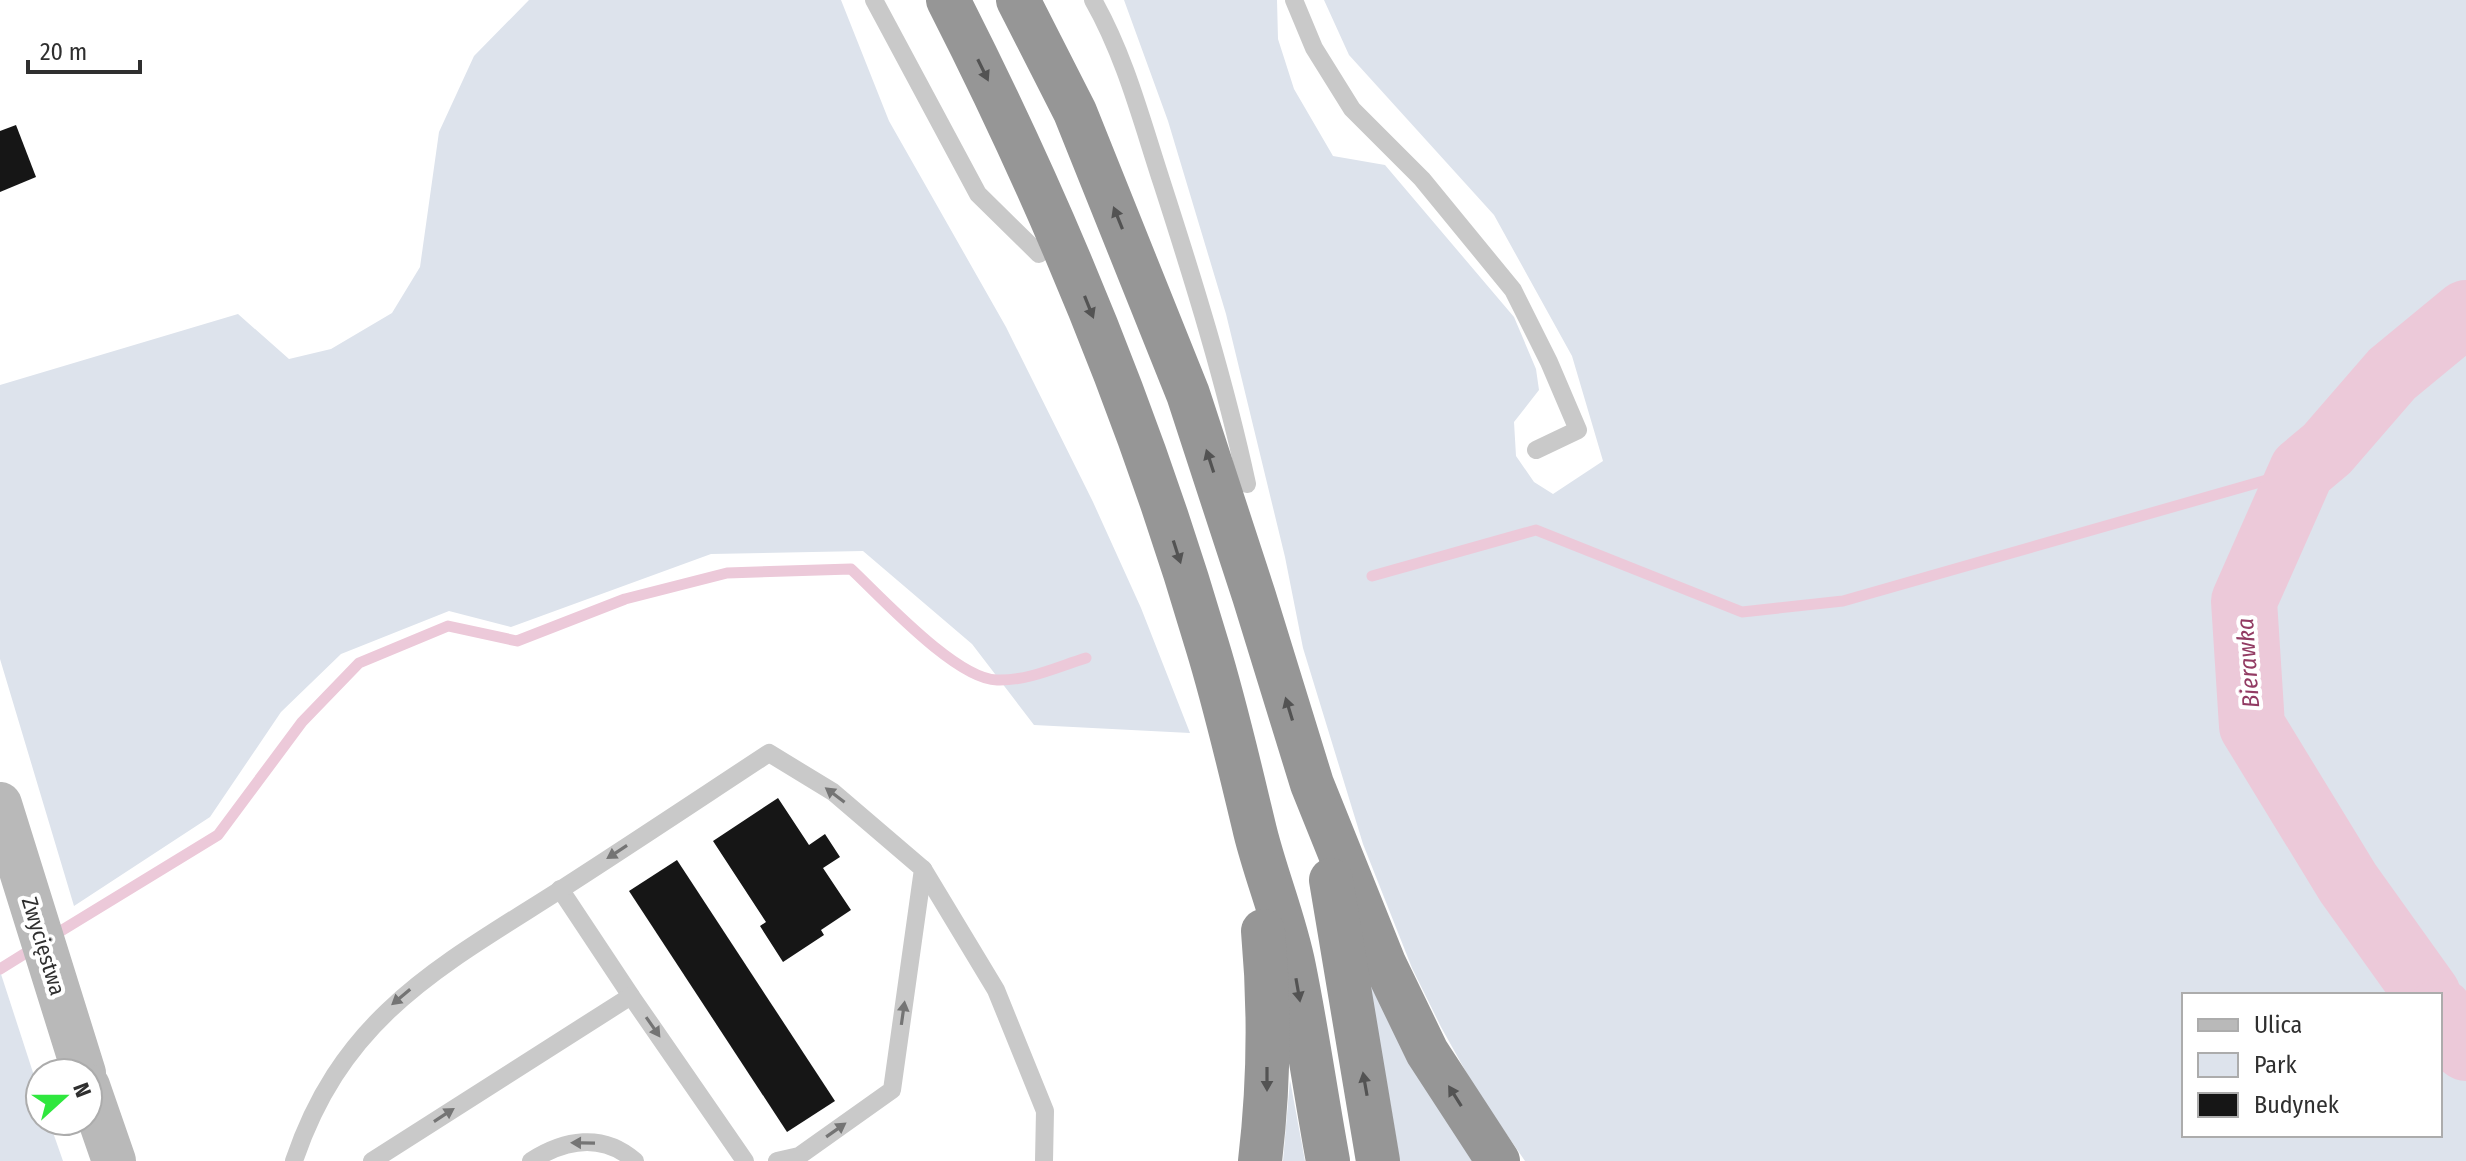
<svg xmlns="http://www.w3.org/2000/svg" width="2466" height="1161" viewBox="0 0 2466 1161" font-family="'Fira Sans Condensed',sans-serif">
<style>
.green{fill:#dde3ec;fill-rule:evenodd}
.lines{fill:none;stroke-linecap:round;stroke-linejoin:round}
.stream{stroke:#ecc9d9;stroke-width:11}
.river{stroke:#ecc9d9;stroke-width:66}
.building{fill:#161616}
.lane{stroke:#c9c9c9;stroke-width:18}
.secondary{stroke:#b9b9b9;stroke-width:44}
.highway{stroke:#969696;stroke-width:44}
.oneway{fill:#535353}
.oneway2{fill:#747474}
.labels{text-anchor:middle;stroke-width:8;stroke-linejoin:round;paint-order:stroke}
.street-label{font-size:22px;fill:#2f2f2f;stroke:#fff}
.water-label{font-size:24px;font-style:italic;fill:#923b63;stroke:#fff}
</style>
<rect width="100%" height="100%" fill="#fff"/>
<g class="green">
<path d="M529 0H841L889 121 1006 327 1093 502 1141 608 1190 733 1034 725 972 644 863 551 711 554 511 627 449 611 341 654 281 712 210 817 74 906 0 659V385L238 314 289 359 331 349 392 313 420 267 439 132 474 56Z"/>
<path d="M1124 0H1277L1278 39 1294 89 1333 156 1385 165 1514 317 1536 369 1539 390 1514 422 1516 456 1534 482 1553 494 1603 461 1572 356 1494 215 1349 55 1324 0H2466V1161H1525L1475 1088 1441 1027 1412 968 1363 844 1303 648 1285 557 1226 314 1168 121ZM2184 995H2440V1135H2184Z"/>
<path d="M0 971 40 1094V1121H49L63 1161H0Z"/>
<path d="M1368 974 1476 1161H1400Z"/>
<path d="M1290 1080 1305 1161H1283Z"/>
</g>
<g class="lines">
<g class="stream">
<path d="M1372 576 1536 530 1742 612 1843 601 2302 470"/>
<path d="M51 937 218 835 302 722 359 663 448 626 517 641 625 599 727 573 851 569C882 598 956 679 997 680 1028 681 1057 667 1086 658"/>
<path d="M0 969 37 946"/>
</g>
<g class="river">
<path d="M2428 995 2348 883 2252 726 2244 601 2302 470 2327 449 2392 374 2466 313"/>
<path d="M2440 1011 2466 1048"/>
</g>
</g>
<g class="building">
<path d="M16 125 36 177 0 192V131Z"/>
<path d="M778 798 809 845 825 834 840 857 823 868 851 910 821 930 824 935 783 962 760 926 766 922 713 841Z"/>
<path d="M677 860 835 1101 787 1132 629 891Z"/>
</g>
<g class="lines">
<g class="lane">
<path d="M874 0 978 194 1039 254"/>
<path d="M1093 0C1125 56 1142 122 1162 183 1194 282 1225 382 1247 484"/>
<path d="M1294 0 1314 48 1352 109 1422 179 1513 290 1549 362 1578 430 1536 450"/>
<path d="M923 869 996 990 1045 1111 1044 1161"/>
<path d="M560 889 631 996"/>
<path d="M294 1161C343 1016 439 967 560 890 630 845 699 799 769 753L833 792 923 869 892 1090 799 1156 777 1161"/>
<path d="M372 1161 631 996 745 1161"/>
<path d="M531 1161C564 1140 602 1132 635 1161"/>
</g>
<g class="secondary">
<path d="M0 804 84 1073"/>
<path d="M88 1086 114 1161"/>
</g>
<g class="highway">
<path d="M948 0C1053 206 1142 423 1207 645 1226 707 1240 769 1255 831 1266 876 1285 921 1294 967 1307 1031 1316 1096 1328 1161"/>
<path d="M1018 0 1075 112 1188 394 1254 596 1312 784 1384 963 1427 1052 1498 1161"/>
<path d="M1331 880 1378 1161"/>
<path d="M1260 1161C1269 1085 1270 1008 1263 931"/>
</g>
</g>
<defs><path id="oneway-solid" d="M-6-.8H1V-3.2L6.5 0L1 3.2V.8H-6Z" transform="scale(2)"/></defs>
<g class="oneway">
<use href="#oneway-solid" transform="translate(983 70) rotate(64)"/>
<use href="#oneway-solid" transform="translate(1118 218) rotate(-112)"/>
<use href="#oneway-solid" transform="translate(1089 307) rotate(68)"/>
<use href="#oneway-solid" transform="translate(1210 461) rotate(-108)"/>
<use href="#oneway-solid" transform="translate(1177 552) rotate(72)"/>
<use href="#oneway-solid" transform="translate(1289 709) rotate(-107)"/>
<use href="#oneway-solid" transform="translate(1298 990) rotate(80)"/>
<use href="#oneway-solid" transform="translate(1267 1079) rotate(90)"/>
<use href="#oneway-solid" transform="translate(1365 1084) rotate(-100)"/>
<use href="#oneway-solid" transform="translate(1455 1096) rotate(-122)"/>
</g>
<g class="oneway2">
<use href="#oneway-solid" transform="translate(835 795) rotate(-143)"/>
<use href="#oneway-solid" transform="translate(617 852) rotate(147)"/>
<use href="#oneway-solid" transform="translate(401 997) rotate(140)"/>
<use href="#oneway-solid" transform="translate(903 1013) rotate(-82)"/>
<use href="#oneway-solid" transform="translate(653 1027) rotate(55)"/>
<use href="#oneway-solid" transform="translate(444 1115) rotate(-33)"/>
<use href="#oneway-solid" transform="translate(836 1130) rotate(-35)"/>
<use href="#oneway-solid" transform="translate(583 1143) rotate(-179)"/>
</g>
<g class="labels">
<g class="street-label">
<text transform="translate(44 946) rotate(73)" y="8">Zwycięstwa</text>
</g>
<g class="water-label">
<text transform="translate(2248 663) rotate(-94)" y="8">Bierawka</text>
</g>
</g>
<rect x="2182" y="993" width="260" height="144" fill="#ffffff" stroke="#acacac" stroke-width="2"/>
<rect x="2198" y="1019" width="40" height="12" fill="#b9b9b9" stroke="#acacac" stroke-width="2"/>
<text x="2254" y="1033" font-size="24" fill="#2f2f2f">Ulica</text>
<rect x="2198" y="1053" width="40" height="24" fill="#dde3ec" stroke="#acacac" stroke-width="2"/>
<text x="2254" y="1073" font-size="24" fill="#2f2f2f">Park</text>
<rect x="2198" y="1093" width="40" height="24" fill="#161616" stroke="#acacac" stroke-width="2"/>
<text x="2254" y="1113" font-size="24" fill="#2f2f2f">Budynek</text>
<g transform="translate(64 1097) rotate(69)"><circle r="38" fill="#ffffff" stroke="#acacac" stroke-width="2"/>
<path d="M0-6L14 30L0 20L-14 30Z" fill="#2fe73e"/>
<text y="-12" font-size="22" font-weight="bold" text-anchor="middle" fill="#2f2f2f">N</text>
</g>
<path d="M28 60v12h112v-12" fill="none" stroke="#2f2f2f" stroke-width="4"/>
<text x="40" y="60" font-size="24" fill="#2f2f2f" stroke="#ffffff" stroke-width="6" paint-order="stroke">20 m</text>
</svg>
